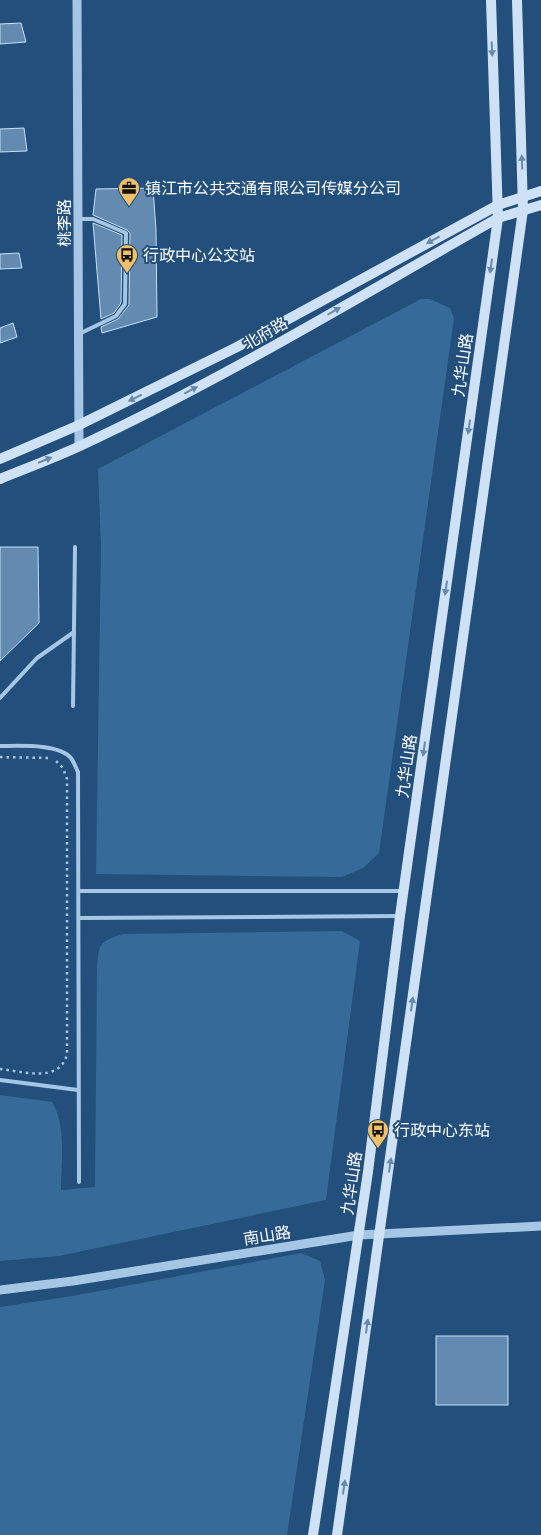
<svg xmlns="http://www.w3.org/2000/svg" width="541" height="1535" viewBox="0 0 541 1535" font-family="'DM Sans','Noto Sans SC',sans-serif">
<style>
.green{fill:#366a99}
.building{fill:#638bb1;stroke:#c8dff4}
.lines{fill:none;stroke-linecap:round;stroke-linejoin:round}
.path{stroke:#a5c7e5;stroke-width:2.5;stroke-dasharray:2.5 4;stroke-linecap:butt}
.service{stroke:#a5c7e5;stroke-width:4}
.tertiary{stroke:#a5c7e5;stroke-width:9}
.secondary{stroke:#cfe2f5;stroke-width:10}
.oneway{fill:#678aac}
.labels{text-anchor:middle;stroke-width:4;stroke-linejoin:round;paint-order:stroke}
.poi-label{font-size:16px;fill:#fff;stroke:#224f7b;text-anchor:start}
.street-label{font-size:16px;fill:#fff;stroke:#224f7b}
</style>
<rect width="100%" height="100%" fill="#224f7b"/>
<g class="green">
<path d="M421 299H430L450 308 454 318 379 853 363 868 342 877 96 874 101 547 98 469Z"/>
<path d="M342 931 360 941 326 1200 59 1256 0 1261V1095L52 1102C67 1127 61 1162 61 1190L95 1187 97 969C99 944 98 942 123 934Z"/>
<path d="M301 1253 320 1261 325 1280 287 1535H0V1307L72 1296Z"/>
</g>
<g class="building">
<path d="M21 23 26 42 0 44V24Z"/>
<path d="M24 128 27 151 0 152V129Z"/>
<path d="M153 188 156 230 157 317 102 333 101 327 118 319 129 305 130 233 127 230 93 215 96 189Z"/>
<path d="M93 223 122 235 121 303 114 313 101 319Z"/>
<path d="M19 253 22 268 0 269V254Z"/>
<path d="M13 323 17 337 0 343V328Z"/>
<path d="M0 547H38L39 623 0 661Z"/>
<rect x="436" y="1336" width="72" height="69"/>
</g>
<g class="lines">
<g class="path">
<path d="M0 757 50 758"/>
<path d="M0 1069C22 1071 60 1084 67 1054V779L63 768 55 760"/>
</g>
<g class="service">
<path d="M79 219H93L126 233 125 304 116 316 79 334"/>
<path d="M0 698 37 658 74 632"/>
<path d="M73 706 75 547"/>
<path d="M0 746C18 746 58 743 71 758 74 762 76 768 78 772L79 1182"/>
<path d="M80 891H402"/>
<path d="M79 918 399 916"/>
<path d="M0 1080 78 1090"/>
</g>
<g class="tertiary">
<path d="M77 0 79 446"/>
<path d="M0 1290 73 1281 359 1235 541 1226"/>
</g>
<g class="secondary">
<path d="M0 459 79 425 237 347 498 205 541 191"/>
<path d="M0 479C27 468 54 458 80 446 224 379 360 296 498 218L541 205"/>
<path d="M313 1535 368 1172 400 916 498 218 491 0"/>
<path d="M337 1535 523 210 517 0"/>
</g>
</g>
<defs><path id="oneway-solid" d="M-6-.8H1V-3.2L6.5 0L1 3.2V.8H-6Z" transform="scale(1.25)"/></defs>
<g class="oneway">
<use href="#oneway-solid" transform="translate(492 49) rotate(88)"/>
<use href="#oneway-solid" transform="translate(522 162) rotate(-92)"/>
<use href="#oneway-solid" transform="translate(433 240) rotate(151)"/>
<use href="#oneway-solid" transform="translate(491 266) rotate(98)"/>
<use href="#oneway-solid" transform="translate(334 311) rotate(-30)"/>
<use href="#oneway-solid" transform="translate(191 390) rotate(-28)"/>
<use href="#oneway-solid" transform="translate(135 398) rotate(154)"/>
<use href="#oneway-solid" transform="translate(469 427) rotate(98)"/>
<use href="#oneway-solid" transform="translate(45 460) rotate(-22)"/>
<use href="#oneway-solid" transform="translate(446 588) rotate(98)"/>
<use href="#oneway-solid" transform="translate(424 749) rotate(98)"/>
<use href="#oneway-solid" transform="translate(412 1004) rotate(-82)"/>
<use href="#oneway-solid" transform="translate(390 1165) rotate(-82)"/>
<use href="#oneway-solid" transform="translate(367 1326) rotate(-82)"/>
<use href="#oneway-solid" transform="translate(344 1487) rotate(-82)"/>
</g>
<defs>
<g id="office-pin" transform="scale(1.125)"><path d="M0 17L-7.5 6A9.5 9.5 0 1 1 7.5 6Z" fill="#f1bf68" stroke="#224f7b"/><path d="M-6-3h4V-5.5h4V-3h4V5H-6ZM-1-4.5V-3h2v-1.5ZM-6 0V1H6V0Z" fill="#111"/></g>
<g id="bus-pin" transform="scale(1.125)"><path d="M0 17L-7.5 6A9.5 9.5 0 1 1 7.5 6Z" fill="#f1bf68" stroke="#224f7b"/><path d="M-5-6H5V4H4V6H2V4H-2V6H-4V4H-5ZM-3.5-4V0h7V-4ZM-3.5 1.2v1.5H-2V1.2ZM2 1.2v1.5H3.5V1.2Z" fill="#111"/></g>
</defs>
<g fill-rule="evenodd">
<use href="#office-pin" x="129" y="188"/>
<use href="#bus-pin" x="127" y="255"/>
<use href="#bus-pin" x="378" y="1130"/>
</g>
<g class="labels">
<g class="poi-label">
<text x="145" y="194">镇江市公共交通有限公司传媒分公司</text>
<text x="143" y="261">行政中心公交站</text>
<text x="394" y="1136">行政中心东站</text>
</g>
<g class="street-label">
<text transform="translate(64 223) rotate(-90)" y="6">桃李路</text>
<text transform="translate(265 333) rotate(-30)" y="6">北府路</text>
<text transform="translate(462 365) rotate(-82)" y="6">九华山路</text>
<text transform="translate(406 766) rotate(-82)" y="6">九华山路</text>
<text transform="translate(351 1183) rotate(-82)" y="6">九华山路</text>
<text transform="translate(267 1235) rotate(-9)" y="6">南山路</text>
</g>
</g>
</svg>
